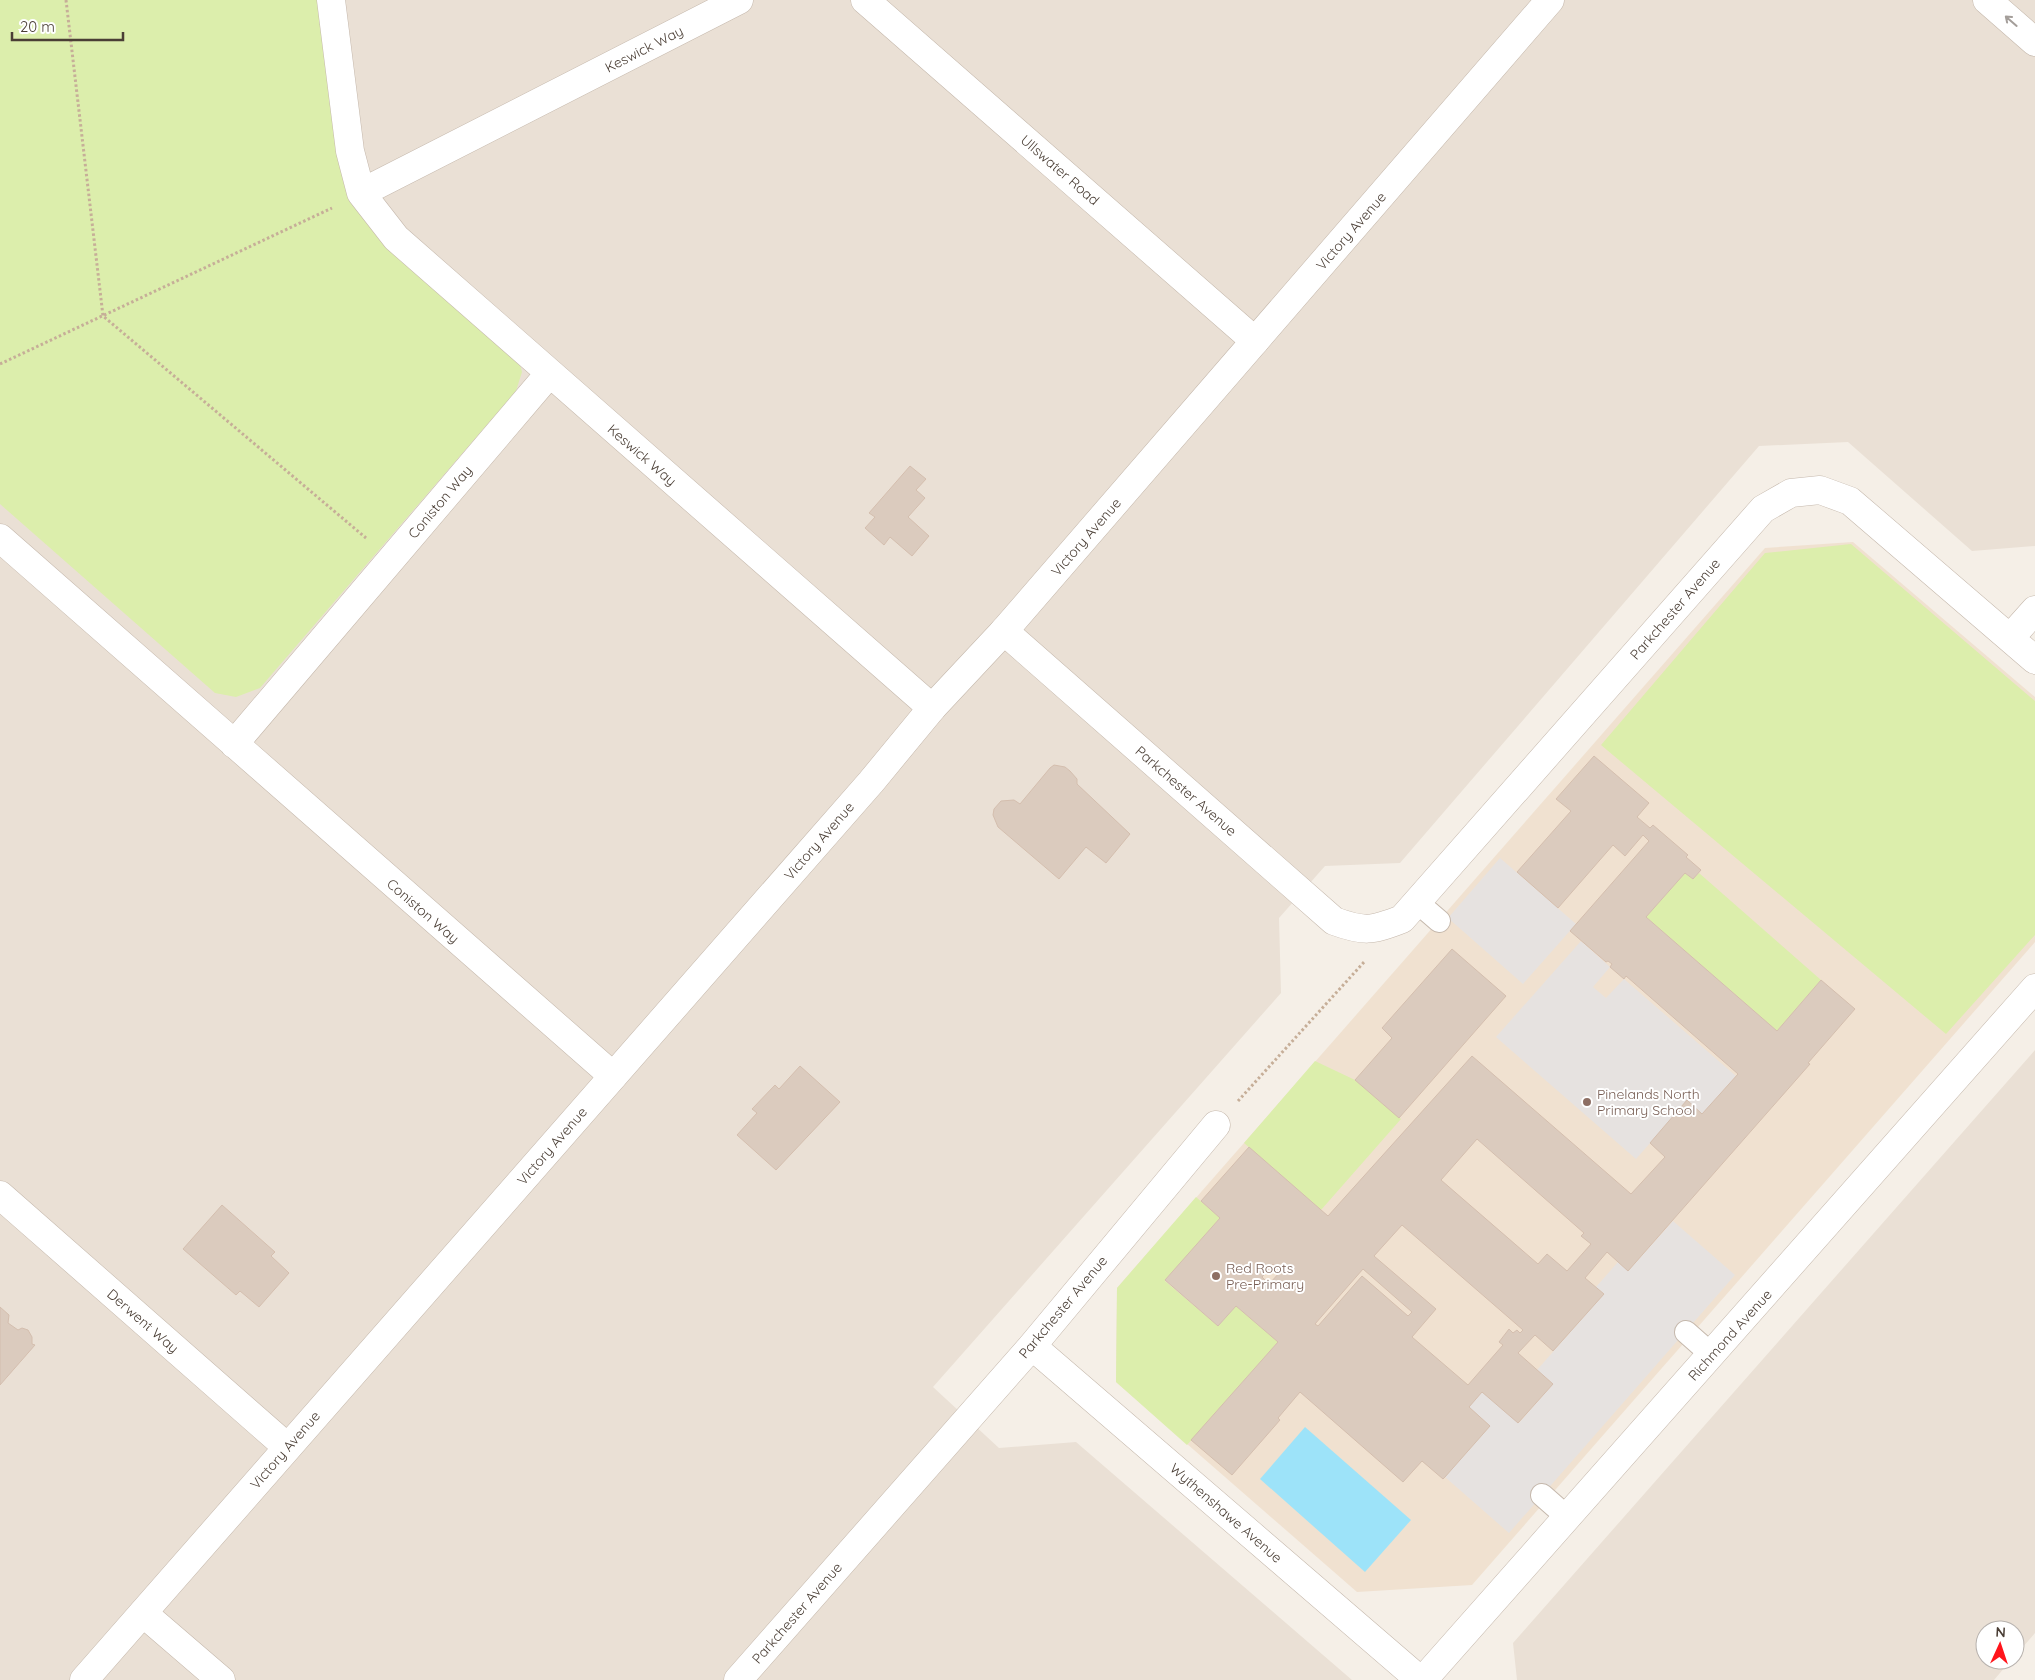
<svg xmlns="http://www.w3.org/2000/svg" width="2035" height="1680" font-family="Quicksand,sans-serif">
	<rect width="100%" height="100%" fill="#f5efe7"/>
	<path fill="#eae0d5" d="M0,0H2035V546L1972,551L1848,442L1759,446L1400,863L1325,866L1279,918L1281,993L933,1387L999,1448L1076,1442L1352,1680H0Z
		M2035,1050V1633L2015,1656V1630H1985V1660H2011L1994,1680H1517L1513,1643Z"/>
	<path fill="#f0e1d0" d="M1853,542L2035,697V942L1472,1585L1357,1592L1116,1382L1117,1288L1765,548Z"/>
	<path fill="#dceeac" d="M0,0H326L345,169L516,350L522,372L516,391L260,688L236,697L215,693L0,504Z
		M1851,544L2035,701V935L1946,1034L1601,745L1765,553Z
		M1685,873L1693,879L1699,873L1821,980L1777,1031L1646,917Z
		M1315,1061L1355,1080L1401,1119L1321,1210L1244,1143Z
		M1196,1197L1220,1218L1165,1281L1218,1326L1236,1306L1278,1342L1187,1445L1116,1382L1117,1288Z"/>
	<path fill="#e6e2e0" d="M1500,858L1576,924L1523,984L1448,918Z
		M1581,941L1610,967L1593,987L1606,998L1624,979L1736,1076L1702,1114L1687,1101L1636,1159L1496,1037Z
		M1673,1221L1735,1275L1509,1533L1445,1477L1490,1426L1469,1407L1482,1392L1519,1423L1553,1384L1537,1370L1604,1294L1596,1287L1618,1262L1628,1271Z"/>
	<path fill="#9de3f9" d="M1305,1427L1411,1520L1365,1572L1260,1479Z"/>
	<path fill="#dbcbbe" stroke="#d4beae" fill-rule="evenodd" d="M910,466L926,479L916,490L925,498L908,517L929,536L912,556L890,537L884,545L865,528L875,517L869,513Z
		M1594,756L1649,803L1637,817L1650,828L1653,825L1688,855L1686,857L1701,870L1693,879L1685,873L1646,917L1777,1031L1821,980L1855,1009L1808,1063L1810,1064L1628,1271L1607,1252L1585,1278L1604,1294L1553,1351L1535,1335L1518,1353L1553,1384L1518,1423L1482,1392L1469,1407L1490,1426L1445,1477L1443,1479L1422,1461L1403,1482L1300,1392L1278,1418L1280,1420L1232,1475L1191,1440L1278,1342L1236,1306L1218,1326L1165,1280L1220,1218L1201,1201L1249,1147L1328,1216L1472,1056L1631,1194L1665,1157L1650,1143L1687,1100L1702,1114L1738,1074L1626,976L1624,979L1610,967L1612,964L1608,961L1606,962L1570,931L1649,841L1643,835L1625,856L1613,845L1558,908L1517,872L1571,811L1556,799ZM1477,1139L1584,1233L1581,1236L1591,1244L1567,1271L1547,1254L1538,1264L1441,1180ZM1402,1225L1523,1330L1520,1333L1517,1330L1513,1333L1509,1329L1499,1342L1503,1345L1468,1385L1412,1337L1436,1309L1374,1256ZM1273,1264L1281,1271L1269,1284L1262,1277ZM1363,1269L1412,1312L1408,1316L1362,1276L1318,1326L1315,1324Z
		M1054,765L1065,767L1070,771L1077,779V784L1130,834L1106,863L1086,847L1059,879L998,827L993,815L994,809L1001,801L1014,800L1020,804L1050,768Z
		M1452,949L1506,996L1399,1118L1355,1080L1392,1038L1382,1028Z
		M800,1066L840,1102L776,1170L737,1135L757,1113L752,1109L775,1085L779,1089Z
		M222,1205L275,1252L271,1256L289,1273L259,1307L240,1291L236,1295L183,1249Z
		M0,1307L9,1315L8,1323L18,1330L22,1328L28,1330L32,1337V1344L35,1345L0,1385Z"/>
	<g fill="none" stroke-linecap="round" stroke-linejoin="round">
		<defs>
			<path id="service" d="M1417,902L1439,921
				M1686,1332L1712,1355
				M1542,1495L1567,1517"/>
			<path id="minor" d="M331,0L350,151L361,193L396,238L932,708
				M865,0L1255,341
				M361,193L739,0
				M0,538L613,1076
				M1004,631L1334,921C1364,932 1372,931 1402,919L1763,509L1791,493L1820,490L1850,501L2035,660
				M2010,638L2035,610
				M234,744L549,374
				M0,1195L287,1447
				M1032,1346L1420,1680
				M143,1613L221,1680
				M738,1680L1032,1346L1216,1125
				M1423,1680L2035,988"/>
			<path id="tertiary" d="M1987,0L2035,42
				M84,1680L871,782L932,708L1004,631L1550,0"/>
		</defs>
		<use href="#service" stroke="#c5b8ac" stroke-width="24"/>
		<use href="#minor" stroke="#c5b8ac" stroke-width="29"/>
		<use href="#tertiary" stroke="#c5b8ac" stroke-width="29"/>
		<path stroke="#c6ae98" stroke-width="3" stroke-dasharray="2.5 2.5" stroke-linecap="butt" d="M66,0L103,316L366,538
			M0,364L332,208
			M1238,1101L1365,961"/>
		<use href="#service" stroke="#fff" stroke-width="22"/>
		<use href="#minor" stroke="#fff" stroke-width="28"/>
		<use href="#tertiary" stroke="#fff" stroke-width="28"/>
	</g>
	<defs><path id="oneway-shaft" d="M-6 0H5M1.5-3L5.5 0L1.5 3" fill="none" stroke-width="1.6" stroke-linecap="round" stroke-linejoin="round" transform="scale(1.25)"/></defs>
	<use stroke="#a49e9a" href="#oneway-shaft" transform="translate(2011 21) rotate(-139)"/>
	<g fill="#8d6e63" stroke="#fff" stroke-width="2">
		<circle cx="1587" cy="1102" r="5"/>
		<circle cx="1216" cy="1276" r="5"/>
	</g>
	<g text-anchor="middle" stroke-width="4" stroke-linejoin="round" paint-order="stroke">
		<g font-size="14" fill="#4a3e35" stroke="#fff">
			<text transform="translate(644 49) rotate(-27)" y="5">Keswick Way</text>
			<text transform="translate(1060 170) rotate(41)" y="5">Ullswater Road</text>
			<text transform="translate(1351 231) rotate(-49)" y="5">Victory Avenue</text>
			<text transform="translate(642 455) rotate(41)" y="5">Keswick Way</text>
			<text transform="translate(440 502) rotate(-50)" y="5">Coniston Way</text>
			<text transform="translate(1086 537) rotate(-49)" y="5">Victory Avenue</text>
			<text transform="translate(1675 609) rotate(-49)" y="5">Parkchester Avenue</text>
			<text transform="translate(1186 791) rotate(41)" y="5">Parkchester Avenue</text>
			<text transform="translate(819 841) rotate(-49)" y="5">Victory Avenue</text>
			<text transform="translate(423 911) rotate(41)" y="5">Coniston Way</text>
			<text transform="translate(552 1146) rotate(-49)" y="5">Victory Avenue</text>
			<text transform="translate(1063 1307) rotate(-50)" y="5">Parkchester Avenue</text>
			<text transform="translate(143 1321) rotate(41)" y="5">Derwent Way</text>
			<text transform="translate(1730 1335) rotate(-48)" y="5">Richmond Avenue</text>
			<text transform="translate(285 1450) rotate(-49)" y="5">Victory Avenue</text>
			<text transform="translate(1226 1513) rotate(41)" y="5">Wythenshawe Avenue</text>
			<text transform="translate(797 1613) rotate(-49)" y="5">Parkchester Avenue</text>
		</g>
		<g font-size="14" fill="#785e54" stroke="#fff" text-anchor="start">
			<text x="1597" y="1099">Pinelands North<tspan x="1597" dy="16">Primary School</tspan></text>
			<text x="1226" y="1273">Red Roots<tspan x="1226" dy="16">Pre-Primary</tspan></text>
		</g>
	</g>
	<g transform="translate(2000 1645) rotate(3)"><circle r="24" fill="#ffffff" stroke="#b7b2ae"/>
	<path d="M0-4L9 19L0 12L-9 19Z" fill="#ff151b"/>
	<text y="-8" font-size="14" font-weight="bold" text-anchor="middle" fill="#4a3e35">N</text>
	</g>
	<path d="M12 32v8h111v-8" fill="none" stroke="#4a3e35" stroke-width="2.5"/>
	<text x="20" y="32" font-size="15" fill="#4a3e35" stroke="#ffffff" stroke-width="4" paint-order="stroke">20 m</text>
</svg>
